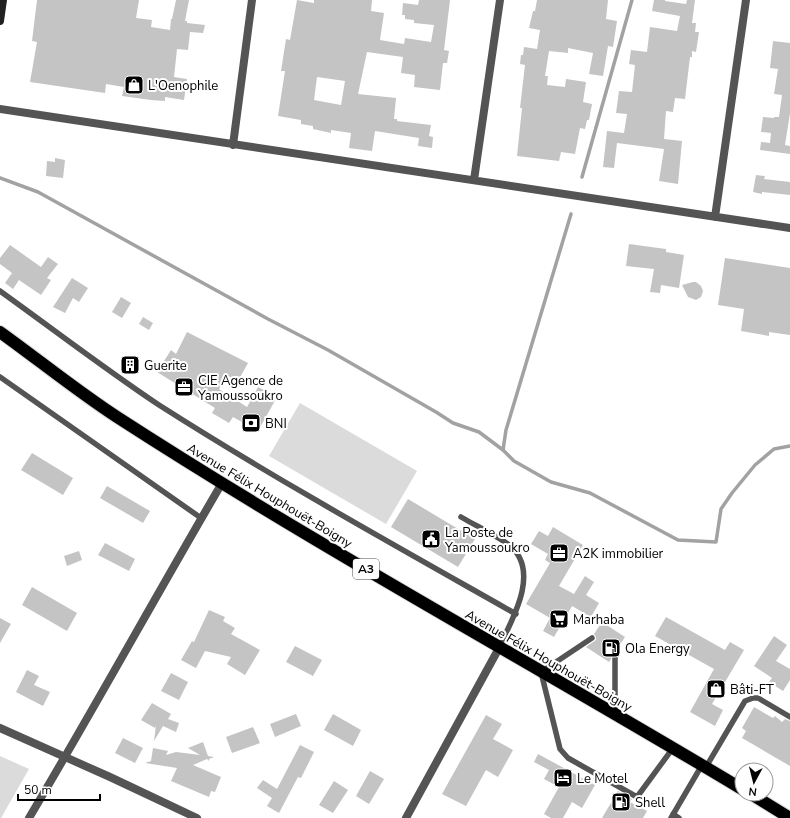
<svg xmlns="http://www.w3.org/2000/svg" width="790" height="818" font-family="'Nunito Sans',sans-serif">
	<rect width="100%" height="100%" fill="#fff"/>
	<path fill="#dbdbdb" d="M300,403L417,471L386,524L269,456Z
		M0,756L29,769L1,818H0Z"/>
	<g fill="none" stroke-linecap="round" stroke-linejoin="round">
		<path stroke="#a2a2a2" stroke-width="3.5" d="M582,177L632,0
			M0,178L38,192L268,319L328,350L436,412L453,423L479,432L503,450L514,461L551,482L590,493L678,540L716,542L721,509L732,493L755,465L774,449L790,446
			M503,450L506,430L571,214"/>
	</g>
	<path fill="#c4c4c4" fill-rule="evenodd" d="M37,0H139L136,18L152,20L151,27L170,30L171,19H172L176,0H189L185,21H187V23L205,25L203,33L190,32L188,50L177,49L174,77L187,79L184,100L165,97V101L151,100L122,96L124,87L106,84L105,93L30,82L37,42L32,41Z
		M297,0L314,3V0H372L371,11L384,13L380,40L404,44L405,38L431,42L434,25L414,23V20L405,19V15H402L403,3L418,5L419,0H450L444,50L449,51L447,63H443L440,90L414,87L415,75L401,73L403,57L367,52L358,94L396,98L394,119H397V121L431,125L429,136L433,137L432,148L418,146L419,138L375,131L372,151L349,148L351,133L331,130V133L313,129V126L301,124V120L278,116L285,71H281L286,39L290,40ZM317,77L345,81L341,105L314,100Z
		M537,0H608L606,19L617,21L613,47L608,46L603,76L589,74L593,53L568,48V53L549,51L545,76H548L547,85L565,87L566,79L586,82L583,102L592,104L589,120H587L585,129L580,128L575,154L561,152L559,161L517,156L522,108H520L525,65L520,64L521,55H523L524,47L537,49L540,30L529,28L533,11H535Z
		M654,0H665V1L686,4L687,0H695L692,23H696L695,32H699L696,52L692,51V57H690L685,99L675,98L673,112L666,111L664,139L682,141L678,184L659,181L664,149L617,143L614,168L603,167L607,131L624,133L627,114L616,113L619,91L632,92L635,65L629,64L631,50L647,52L650,27L677,31L680,16L652,11Z
		M773,41L790,43V113L785,145L790,146V154L760,150L761,142L770,143L771,133L761,132L763,117L774,118V117H779L782,95L774,94L778,69L770,68Z
		M55,158L65,160L63,178L46,176L47,161L55,162Z
		M756,175L765,176L764,179L790,182V195L762,192V194L753,192Z
		M629,244L666,249V252L684,255L679,288L661,285L660,293L650,292L654,269L626,266Z
		M10,245L41,267L48,257L58,264L47,278L51,280L41,295L19,280L13,289L5,283L12,273L0,264V258Z
		M725,258L790,268V335L769,332V336L741,331L744,309L718,305Z
		M72,278L88,288L79,302L73,298L65,313L53,307Z
		M693,282H696L701,286L703,291L701,297L696,300L688,297L682,285Z
		M121,297L131,303L122,318L112,312Z
		M143,317L153,323L149,330L139,324Z
		M187,332L248,363L238,381L228,376L219,389L247,407L258,387L277,397L258,431L233,417L229,423L212,413L215,408L157,372L171,350L176,354Z
		M32,453L73,478L63,495L21,470Z
		M107,486L150,511L143,523L100,498Z
		M408,499L475,539L458,567L391,527Z
		M553,527L583,545L559,586L574,594L585,576L594,582L586,595L599,603L591,617L572,606L554,637L543,631L550,618L526,604L550,563L545,560L548,554L531,544L539,531L548,536Z
		M105,543L135,559L129,571L98,555Z
		M79,551L82,560L67,566L64,556Z
		M32,587L77,613L67,631L22,605Z
		M209,610L225,617L223,621L235,628L231,634L260,650L245,675L227,664L231,657L205,651L196,668L181,660L192,641L194,642Z
		M666,617L725,650L730,642L744,650L712,704L723,710L715,726L690,712L714,669L655,636Z
		M0,618L11,624L0,643Z
		M602,622L625,637L617,649H615L612,651L611,659L609,662L586,647L596,640V637L594,634Z
		M774,636L787,645L776,661L790,669V680L783,691L769,682L772,678L754,666Z
		M295,646L322,660L313,676L286,662Z
		M27,670L39,676L34,685L50,692L43,706L16,692Z
		M171,673L188,682L179,700L161,691Z
		M152,703L171,714L168,719L179,723L176,732L163,726L154,741L156,725L155,728L141,720Z
		M754,707L773,718L775,716L782,722L785,719L790,721V766L742,738L746,731L742,728Z
		M296,714L301,726L275,737L270,724Z
		M333,714L361,730L353,746L324,730Z
		M486,715L502,724L493,739L513,750L498,777L486,770L466,806L442,794Z
		M253,727L260,743L232,753L226,737Z
		M123,738L143,748L135,763L115,753Z
		M203,742L208,756L214,757L209,759V761L207,759L193,765L221,777L215,792L211,791L209,797L171,781L177,768L145,763L151,761L153,748L168,751L166,755L176,752L200,755L188,748Z
		M300,745L314,752L301,778L298,777L279,813L267,806L272,798L257,788L263,780L277,789Z
		M538,754L595,785L582,808L572,802L563,818H551L544,814L559,787L544,779L549,770L534,762Z
		M370,771L384,779L369,804L356,796Z
		M334,781L348,790L333,813L319,805Z
		M618,791L632,799L630,802L647,811L643,818H602Z"/>
	<g fill="none" stroke-linecap="round" stroke-linejoin="round">
		<defs>
			<path id="highway" d="M0,332C39,360 77,391 117,417C321,549 534,664 742,789
				M751,794L790,818"/>
		</defs>
		<use href="#highway" stroke="#dbdbdb" stroke-width="14"/>
		<path stroke="#545454" stroke-width="5.5" d="M0,291C53,329 105,369 159,405C275,479 396,546 516,614
			M0,377L201,518
			M461,517C476,526 496,535 509,545C541,570 513,619 499,647
			M592,638L541,672L560,749L568,758L637,797L673,748
			M615,714V653
			M706,767L745,701L753,698H758L790,717
			M673,814L679,818
			M671,818L702,765"/>
		<path stroke="#545454" stroke-width="8" d="M0,109L790,228
			M233,145L252,0
			M474,180L500,0
			M715,217L746,0
			M0,728L110,777L197,818
			M29,818C95,707 157,594 222,483
			M406,818L499,648"/>
		<path stroke="#212121" stroke-width="8" d="M0,21L3,0"/>
		<use href="#highway" stroke="#000" stroke-width="12"/>
	</g>
	<defs>
		<symbol id="shop-square" viewBox="-11 -11 22 22"><rect x="-9" y="-9" width="18" height="18" rx="4" fill="#000" stroke="#fff"/><path d="M-5-2.5h2.3a2.7 3.5 0 0 1 5.4 0H5L5.5 6h-11ZM-1.5-2.5h3a1.5 2.3 0 0 0-3 0Z" fill="#fff"/></symbol>
		<symbol id="building-square" viewBox="-11 -11 22 22"><rect x="-9" y="-9" width="18" height="18" rx="4" fill="#000" stroke="#fff"/><path d="M-4-6H4V6H1V3H-1V6H-4ZM-2.5-4.3h1.7v1.8h-1.7ZM.8-4.3h1.7v1.8H.8ZM-2.5-1h1.7V.8h-1.7ZM.8-1h1.7V.8H.8Z" fill="#fff"/></symbol>
		<symbol id="office-square" viewBox="-11 -11 22 22"><rect x="-9" y="-9" width="18" height="18" rx="4" fill="#000" stroke="#fff"/><path d="M-6-3h4V-5.5h4V-3h4V5H-6ZM-1-4.5V-3h2v-1.5ZM-6 0V1H6V0Z" fill="#fff"/></symbol>
		<symbol id="bank-square" viewBox="-11 -11 22 22"><rect x="-9" y="-9" width="18" height="18" rx="4" fill="#000" stroke="#fff"/><path d="M-6-4H6V4H-6ZM0-2.3a2.3 2.3 0 1 0 0 4.6a2.3 2.3 0 1 0 0-4.6Z" fill="#fff"/></symbol>
		<symbol id="civic-square" viewBox="-11 -11 22 22"><rect x="-9" y="-9" width="18" height="18" rx="4" fill="#000" stroke="#fff"/><path d="M-.6-6.5H3V-4.5H.6V-3L4-1V1h2V6H-6V1h2V-1L-.6-3ZM-1.2 2.5V6h2.4V2.5Z" fill="#fff"/></symbol>
		<symbol id="supermarket-square" viewBox="-11 -11 22 22"><rect x="-9" y="-9" width="18" height="18" rx="4" fill="#000" stroke="#fff"/><path d="M-6-5.5h2.5l.6 2H6L4.5 2H-2.5L-4.4-4H-6ZM-1.5 3.2a1.3 1.3 0 1 0 .1 0ZM3 3.2a1.3 1.3 0 1 0 .1 0Z" fill="#fff"/></symbol>
		<symbol id="fuel-square" viewBox="-11 -11 22 22"><rect x="-9" y="-9" width="18" height="18" rx="4" fill="#000" stroke="#fff"/><path d="M-5.5-6h7V0h2V4h1.3V-2.5L3-4.5l.8-.8L6-3V5H2.5V1h-1V6h-7ZM-4.2-4.7v3.2H.2V-4.7Z" fill="#fff"/></symbol>
		<symbol id="hotel-square" viewBox="-11 -11 22 22"><rect x="-9" y="-9" width="18" height="18" rx="4" fill="#000" stroke="#fff"/><path d="M-6-4.5h1.5V1H6V5H4.5V3h-9V5H-6ZM-4 0a1.8 1.8 0 1 1 3.6 0ZM.5 0V-2.5h3Q6-2.5 6 0Z" fill="#fff"/></symbol>
	</defs>
	<g fill-rule="evenodd">
		<use href="#shop-square" x="123" y="74" width="22" height="22"/>
		<use href="#building-square" x="119" y="354" width="22" height="22"/>
		<use href="#office-square" x="173" y="376" width="22" height="22"/>
		<use href="#bank-square" x="240" y="412" width="22" height="22"/>
		<use href="#civic-square" x="420" y="528" width="22" height="22"/>
		<use href="#office-square" x="548" y="542" width="22" height="22"/>
		<use href="#supermarket-square" x="548" y="608" width="22" height="22"/>
		<use href="#fuel-square" x="600" y="637" width="22" height="22"/>
		<use href="#shop-square" x="705" y="678" width="22" height="22"/>
		<use href="#hotel-square" x="552" y="767" width="22" height="22"/>
		<use href="#fuel-square" x="610" y="791" width="22" height="22"/>
	</g>
	<g text-anchor="middle" stroke-width="4" stroke-linejoin="round" paint-order="stroke">
		<rect fill="#fff" stroke="#4c4c4c" stroke-width="1" x="353" y="559" width="26" height="20" rx="3"/>
		<g font-size="12" font-weight="bold" fill="#000">
			<text x="366" y="573">A3</text>
		</g>
		<g font-size="13" fill="#000" stroke="#fff" text-anchor="start">
			<text x="148" y="90">L'Oenophile</text>
			<text x="144" y="370">Guerite</text>
			<text x="198" y="385">CIE Agence de<tspan x="198" dy="15">Yamoussoukro</tspan></text>
			<text x="265" y="428">BNI</text>
			<text x="445" y="537">La Poste de<tspan x="445" dy="15">Yamoussoukro</tspan></text>
			<text x="573" y="558">A2K immobilier</text>
			<text x="573" y="624">Marhaba</text>
			<text x="625" y="653">Ola Energy</text>
			<text x="730" y="694">Bâti-FT</text>
			<text x="577" y="783">Le Motel</text>
			<text x="635" y="807">Shell</text>
		</g>
		<g font-size="13" fill="#000" stroke="#fff">
			<text transform="translate(270 495) rotate(31)" y="5">Avenue Félix Houphouët-Boigny</text>
			<text transform="translate(549 660) rotate(30)" y="5">Avenue Félix Houphouët-Boigny</text>
		</g>
	</g>
	<g transform="translate(754 782) rotate(187)"><circle r="19" fill="#ffffff" stroke="#999999"/>
	<path d="M0-3L7 15L0 10L-7 15Z" fill="#000000"/>
	<text y="-6" font-size="11" font-weight="bold" text-anchor="middle" fill="#000000">N</text>
	</g>
	<path d="M18 794v6h82v-6" fill="none" stroke="#000000" stroke-width="2"/>
	<text x="24" y="794" font-size="12" fill="#000000" stroke="#ffffff" stroke-width="3" paint-order="stroke">50 m</text>
</svg>
